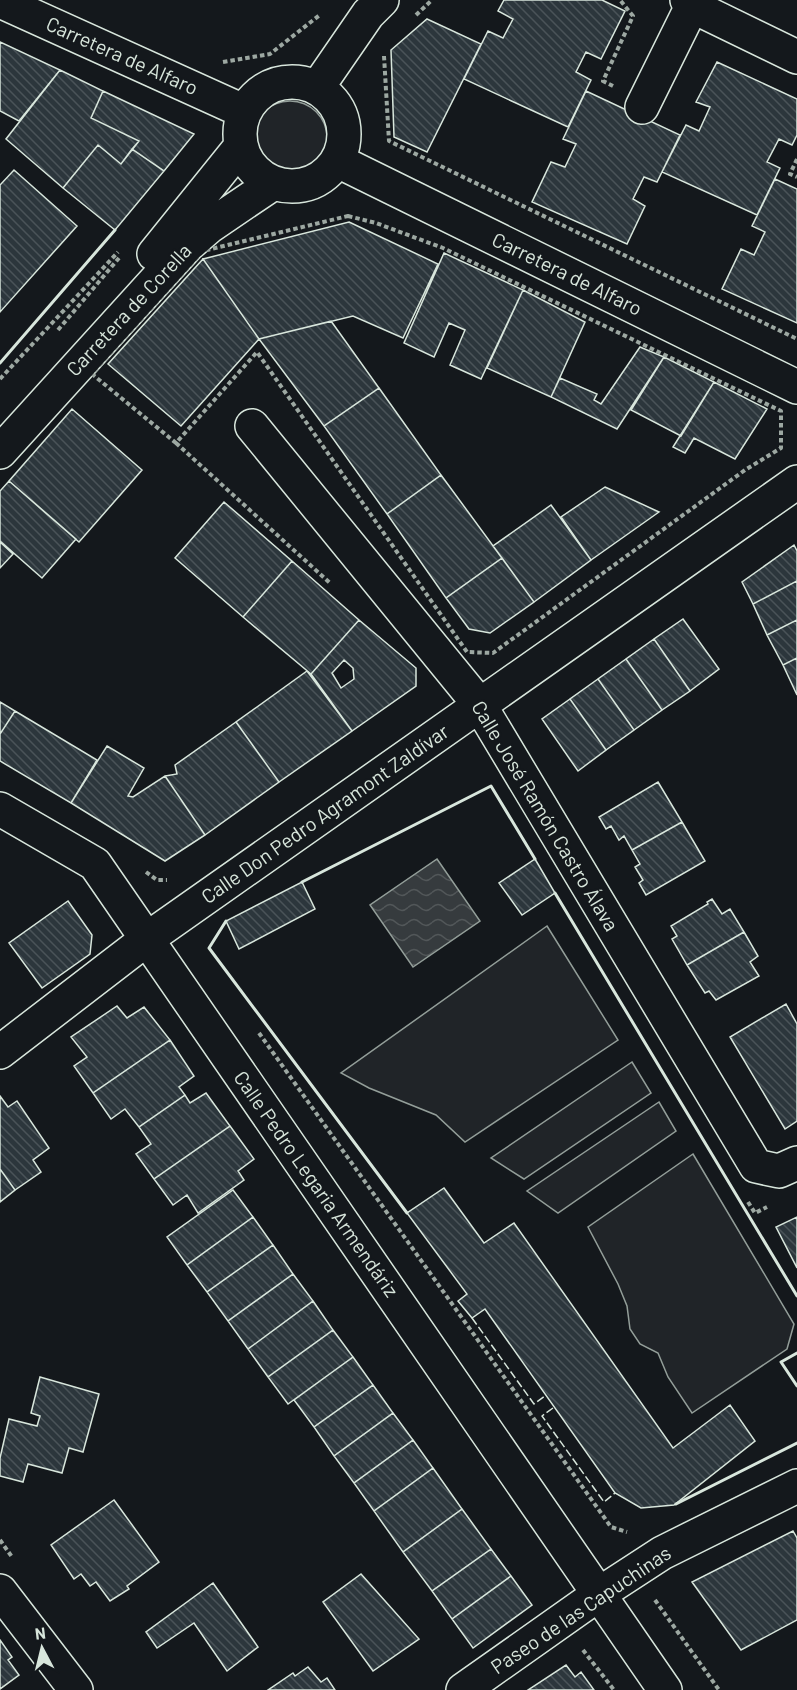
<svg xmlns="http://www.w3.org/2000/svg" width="797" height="1690" font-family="Barlow,sans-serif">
	<defs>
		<pattern id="water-waves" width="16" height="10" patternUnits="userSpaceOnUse" patternTransform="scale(1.5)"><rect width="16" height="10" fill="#363b3e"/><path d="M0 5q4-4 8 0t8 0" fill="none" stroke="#525759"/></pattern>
		<pattern id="building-back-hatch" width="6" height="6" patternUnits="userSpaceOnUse" patternTransform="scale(1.5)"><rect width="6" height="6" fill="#2c363c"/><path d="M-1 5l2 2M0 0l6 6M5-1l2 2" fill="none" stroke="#4a5358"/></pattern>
	</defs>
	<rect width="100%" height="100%" fill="#14181c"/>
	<path fill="#202428" stroke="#939e99" stroke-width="1.5" d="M253 138a37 37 0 1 1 74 0a37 37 0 1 1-74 0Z
		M547,926L618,1040L465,1142L436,1115L369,1088L341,1073Z
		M632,1062L651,1093L524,1179L491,1158Z
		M659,1102L676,1131L558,1213L527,1191Z
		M693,1154L794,1324L787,1349L692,1413L668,1377L658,1353L640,1344L630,1329L627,1306L618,1284L588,1227Z"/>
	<path fill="url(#water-waves)" stroke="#939e99" stroke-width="1.5" d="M437,859L480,921L413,967L370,905Z"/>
	<path fill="url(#building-back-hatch)" stroke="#d8e6dc" stroke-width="1.5" fill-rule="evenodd" d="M504,0H602L625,11L601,59L586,52L576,72L591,80L568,127L464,79L488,31L503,38L513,19L498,11Z
		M427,19L481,44L427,152L394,137L391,50Z
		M0,42L60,70L19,121L0,111Z
		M717,62L797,99V135L792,145L779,139L767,162L780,168L757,215L662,172L686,125L699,131L710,107L696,102Z
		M60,70L103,91L91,118L139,141L121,164L98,145L63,188L6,139Z
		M103,91L194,134L164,171L132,149L139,141L91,118Z
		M586,91L680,135L657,182L644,177L633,199L645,206L627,244L532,202L551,162L565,167L576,144L563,139Z
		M98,145L121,164L132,149L164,171L115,230L63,188Z
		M14,170L77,226L0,312V185Z
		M775,179L797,189V323L722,289L741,249L754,255L765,232L752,226Z
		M349,222L438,264L403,338L353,316L259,339L203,259Z
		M444,253L523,290L481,379L450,365L465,330L449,323L434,357L404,343Z
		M203,259L259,339L181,426L108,364Z
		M523,290L585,322L551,397L487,368Z
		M331,321L379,388L324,426L259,339Z
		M640,347L664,357L617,429L551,397L560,378L597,394L594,400L601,404Z
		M664,357L714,382L681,436L631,410Z
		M714,382L767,409L735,459L694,438L685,453L673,447Z
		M379,388L441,475L387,514L324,426Z
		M72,409L142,470L79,542L9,481Z
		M441,475L502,558L446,598L387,514Z
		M9,481L76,539L42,578L0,541V491Z
		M605,487L659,512L591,560L561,517Z
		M224,502L292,561L243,617L175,558Z
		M551,505L591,560L534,602L493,546Z
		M0,542L13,554L0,568Z
		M794,545L797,551V581L753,604L742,582Z
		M502,558L534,602L490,633L469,629L446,598Z
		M292,561L359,620L311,674L243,617Z
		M797,581V620L767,635L753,604Z
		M683,619L719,669L690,691L654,639Z
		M359,620L416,668V686L352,731L311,674ZM344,660L353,668L354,679L341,688L332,673Z
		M797,620V658L783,665L767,635Z
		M654,639L690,691L662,710L626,659Z
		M797,658V695L783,665Z
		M626,659L662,710L634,730L598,679Z
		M307,671L352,731L279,782L236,722Z
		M598,679L634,730L606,750L570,699Z
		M570,699L606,750L578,771L542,719Z
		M0,702L15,711L0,734Z
		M15,711L97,760L71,803L0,761V734Z
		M236,722L279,782L205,835L165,776L177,774L175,765Z
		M107,746L144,768L128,796L133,797L165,776L205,835L165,861L71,803Z
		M658,782L682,822L632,850L624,836L619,840L611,826L606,829L599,817Z
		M682,822L705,861L646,895L639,883L643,880L635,867L640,864L632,850Z
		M535,859L555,893L522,915L499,883Z
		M302,882L315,909L239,949L226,921Z
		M712,899L722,914L730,909L744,932L687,965L672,939L677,936L671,926L708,904L707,902Z
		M68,901L92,935L90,954L42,988L9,943Z
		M744,932L758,956L750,962L759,976L716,1000L709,991L705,993L687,965Z
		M786,1004L797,1024V1121L785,1129L730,1037Z
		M117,1006L127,1018L144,1007L170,1040L93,1093L74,1066L87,1057L71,1037Z
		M170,1040L194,1076L179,1087L185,1095L139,1127L125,1109L111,1119L93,1093Z
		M206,1093L230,1126L154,1179L136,1154L151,1144L139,1127L185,1095L190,1103Z
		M0,1096L8,1107L17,1101L49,1148L33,1160L41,1172L15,1190L0,1169Z
		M230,1126L254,1159L238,1171L244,1180L198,1213L187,1195L173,1205L154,1179Z
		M0,1169L15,1190L0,1202Z
		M444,1188L484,1243L514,1223L673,1448L730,1405L755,1441L674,1505L641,1508L615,1493L485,1309L472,1318L458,1301L467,1294L407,1213Z
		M233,1190L253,1217L187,1265L167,1237Z
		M253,1217L273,1245L207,1292L187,1265Z
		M797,1217V1268L776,1227Z
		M273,1245L293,1274L228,1321L207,1292Z
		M293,1274L313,1301L248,1349L228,1321Z
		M313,1301L333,1330L268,1377L248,1349Z
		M333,1330L353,1357L288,1404L268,1377Z
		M353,1357L373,1385L314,1427L294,1400Z
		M40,1377L99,1394L83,1452L69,1448L62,1473L28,1464L23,1482L0,1476V1458L9,1419L37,1426L40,1416L31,1413Z
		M373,1385L393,1413L334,1456L314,1427Z
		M393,1413L413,1440L354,1483L334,1456Z
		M413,1440L433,1468L374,1511L354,1483Z
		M433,1468L462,1509L403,1552L374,1511Z
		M114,1500L159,1562L127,1586L129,1589L110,1601L96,1582L90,1586L81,1574L74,1579L51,1545Z
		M462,1509L491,1549L432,1591L403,1552Z
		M793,1531L797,1538V1620L741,1650L692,1582Z
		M491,1549L511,1576L452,1619L432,1591Z
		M361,1574L419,1639L373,1671L323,1602Z
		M511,1576L532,1605L473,1648L452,1619Z
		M213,1583L258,1647L227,1671L194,1623L157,1648L146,1632Z
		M0,1640L12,1657L8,1660L19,1675L0,1689Z
		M566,1665L575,1677L581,1672L594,1690H528Z
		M308,1667L321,1682L327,1678L335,1690H268L293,1673L295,1676Z"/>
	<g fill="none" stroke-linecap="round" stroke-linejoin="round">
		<defs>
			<path id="minor" d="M695,0L692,6L797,57
				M0,1L243,111
				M240 134a52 52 0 1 1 104 0a52 52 0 1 1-104 0Z
				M317,88L368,14L382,0
				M642,107L692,6L687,0
				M338,161L797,387
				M154,254L241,146
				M252,426L479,704L756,1166L779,1171L797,1163
				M0,452L188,245L210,226L272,184
				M0,809L95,864L665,1690
				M0,1052L147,939L797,482
				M0,1591L76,1690
				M463,1690L599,1594L662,1553L797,1486"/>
		</defs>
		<use href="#minor" stroke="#d8e6dc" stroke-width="36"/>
		<path stroke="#9da8a2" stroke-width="4" stroke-dasharray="4.5 3" stroke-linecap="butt" d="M416,15L432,0
			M384,56L389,141L797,339
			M223,62L270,54L321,14
			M613,86L603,81L633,16L620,0
			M797,159L790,174L797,177
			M348,216L376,223L443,248L781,411V448L745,470L493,653L467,652L257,352L176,443L92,374L203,251Z
			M58,330L119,258
			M0,379L118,252
			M176,443L330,583
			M146,872L157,880H167
			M259,1033L611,1527L627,1532
			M748,1202L755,1213L767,1207
			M0,1540L12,1557
			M655,1600L719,1690
			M583,1650L614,1690"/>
		<use href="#minor" stroke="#14181c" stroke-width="33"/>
		<path stroke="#d8e6dc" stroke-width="1.5" stroke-dasharray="8 3" stroke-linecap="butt" d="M472,1318L534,1404L545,1396
			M553,1408L542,1416L604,1502L615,1493"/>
		<path stroke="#d8e6dc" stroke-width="3" d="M0,363L115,230
			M302,882L491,786L535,859
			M555,893L797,1296
			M226,921L209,948L407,1213
			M797,1353L781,1362L797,1386
			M676,1504L797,1443"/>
	</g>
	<g text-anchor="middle" stroke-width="4.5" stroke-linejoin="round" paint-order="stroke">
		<g font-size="20" fill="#d8e6dc" stroke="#14181c">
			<text transform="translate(122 56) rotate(24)" y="7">Carretera de Alfaro</text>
			<text transform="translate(567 274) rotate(26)" y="7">Carretera de Alfaro</text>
			<text transform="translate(129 310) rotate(-47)" y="7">Carretera de Corella</text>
			<text transform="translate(325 814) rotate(-35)" y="7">Calle Don Pedro Agramont Zaldívar</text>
			<text transform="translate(545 816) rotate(59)" y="7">Calle José Ramón Castro Álava</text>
			<text transform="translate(316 1184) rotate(55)" y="7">Calle Pedro Legaria Armendáriz</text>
			<text transform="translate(581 1610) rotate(-34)" y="7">Paseo de las Capuchinas</text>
		</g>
	</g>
	<g transform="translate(42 1648) rotate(353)" stroke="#14181c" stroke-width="4.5" paint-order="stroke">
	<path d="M0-4.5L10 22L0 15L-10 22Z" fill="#d8e6dc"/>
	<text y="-9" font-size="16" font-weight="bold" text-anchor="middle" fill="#d8e6dc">N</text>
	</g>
</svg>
